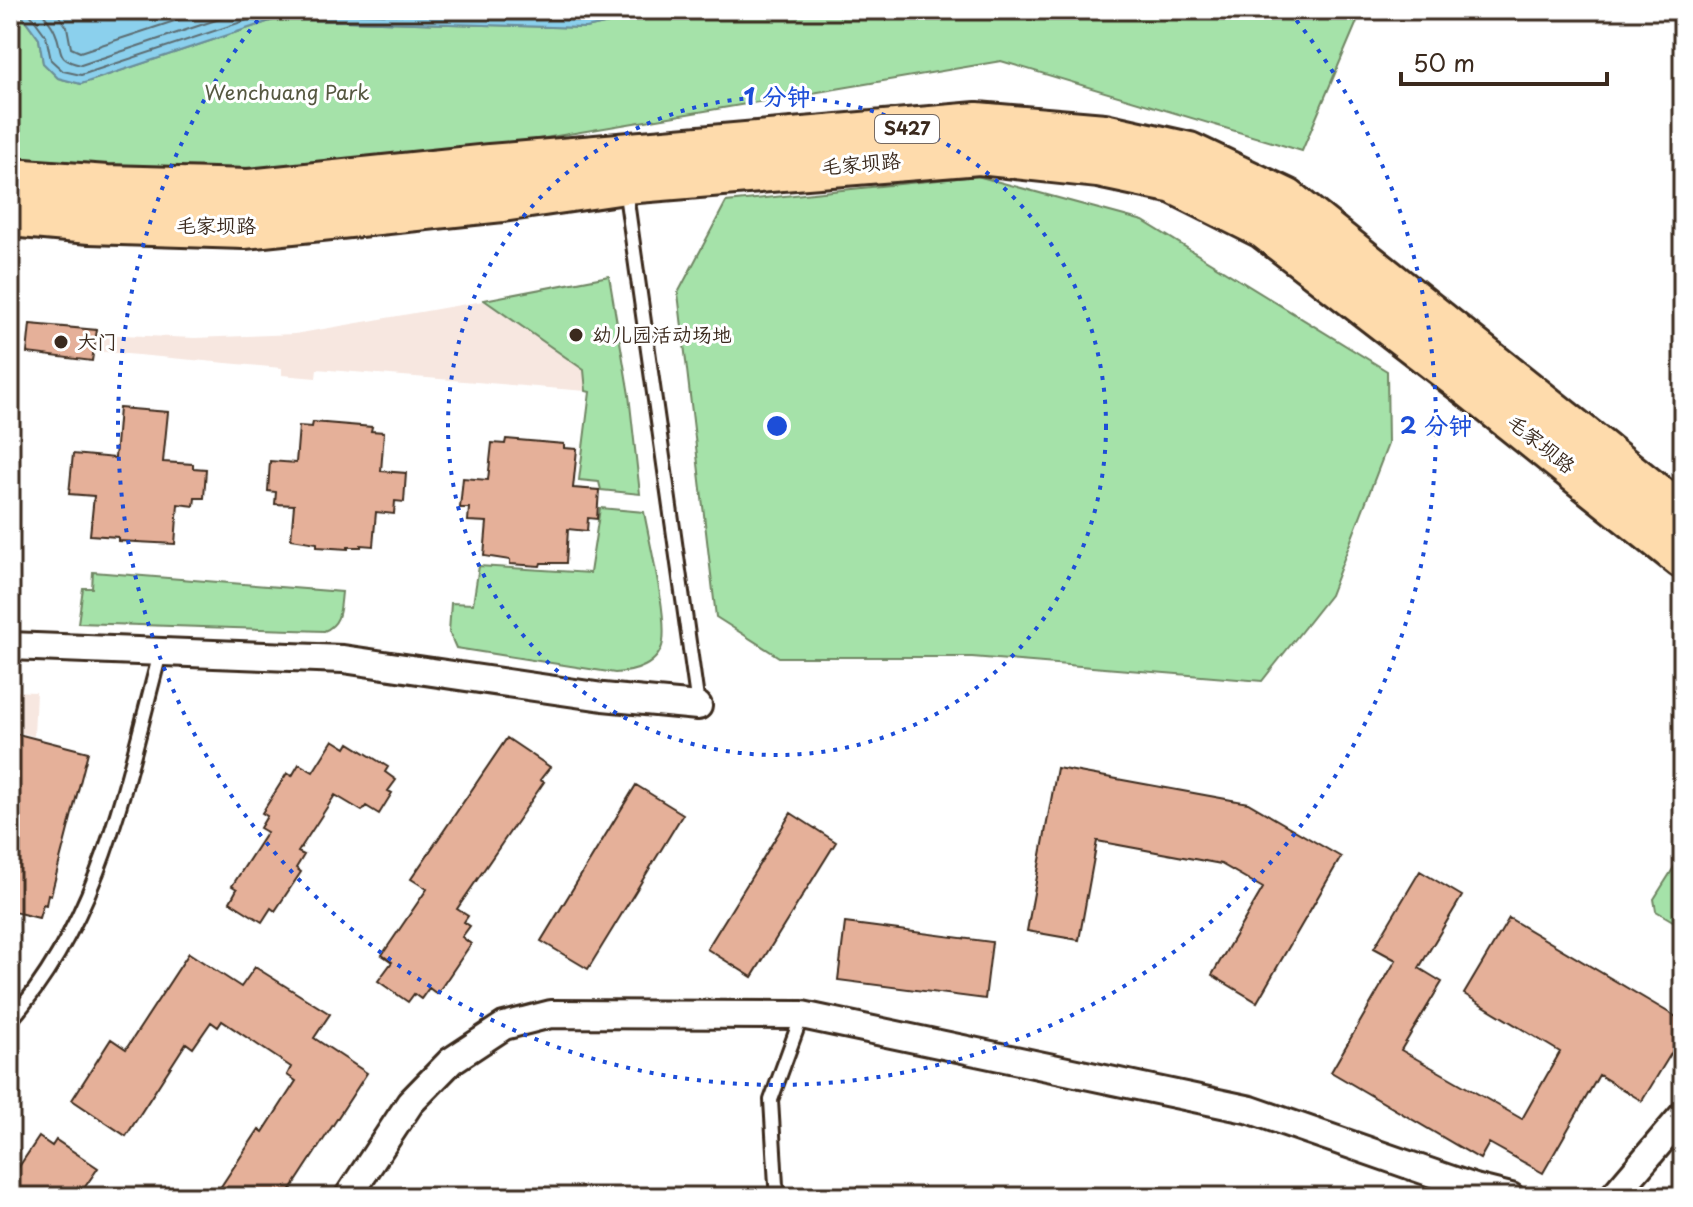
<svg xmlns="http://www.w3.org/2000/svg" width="1693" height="1207" font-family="'Playpen Sans','LXGW WenKai TC',sans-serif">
	<rect width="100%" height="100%" fill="#fff"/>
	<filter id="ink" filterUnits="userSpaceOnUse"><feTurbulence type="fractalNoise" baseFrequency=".0125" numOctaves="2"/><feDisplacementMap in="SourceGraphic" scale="16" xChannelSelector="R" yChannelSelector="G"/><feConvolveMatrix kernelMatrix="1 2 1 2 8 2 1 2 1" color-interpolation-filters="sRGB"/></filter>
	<g filter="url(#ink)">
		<path fill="#f7e7e0" d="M483,301L584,370L586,391L317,369L316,378L282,375V368L94,351L97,334L195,338L295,334Z
			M10,691L36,692L34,736L10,730Z"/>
		<path fill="#a5e2a9" stroke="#708664" stroke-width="2" d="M668,10H1362L1302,151L1001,61L492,147L244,170L104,169L10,156V12L20,13L39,39L43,63L58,78L81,84L276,19L586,28Z
			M977,176L1143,221L1387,371L1388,444L1330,595L1262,681L972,657H779L716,617L678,293L726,202Z
			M609,276L629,395L640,494L601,490L599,482L579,480L590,392L586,391L584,370L484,300Z
			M600,508L644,512C650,545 667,612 663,642C659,665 635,672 615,673L456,648L449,632L451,603L473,604L479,566L590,573Z
			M93,572L342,592C340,610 341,624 324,631L78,623L83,588H92Z
			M1683,853V927L1656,911L1654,899Z"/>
		<path fill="#8bd0ed" stroke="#6b8e9a" stroke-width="2" d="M10,10H668L586,28L276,19L81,84L58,78L43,63L39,39L20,13L10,12Z"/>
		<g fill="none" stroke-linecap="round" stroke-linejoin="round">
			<path stroke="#5b6c71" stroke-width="2" d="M27,10L46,36L51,60L63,71L81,75L275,11L585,20L631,10
				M40,10C45,17 52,24 55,32C64,51 54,59 81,65L246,10
				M55,10L67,27L71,48L80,52L208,10"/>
		</g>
		<path fill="#e5b099" stroke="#3b2a1e" stroke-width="2" d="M30,324L97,330L92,361L27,353Z
			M119,408L168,412L163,462L193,464V468L206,469L204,498H195L194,506L178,504L175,544L118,541V537L90,535L94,496L69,494L73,454L115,458Z
			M313,422L372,427L371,431L384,432L381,471L406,473L404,502L395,501L394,514L376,512L373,546L361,545V547H348V549L317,547V543L291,539L294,505L275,504L276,492L268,491L270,461L296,463L299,426L312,427Z
			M506,439L564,444V448L577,449L573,488L599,490L597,519L588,518L587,531L568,529L566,563H541L540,566L510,564V560L484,556L487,522L468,521L469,508H460L463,478L488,480L492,443L505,444Z
			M10,732L88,752L51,895L48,894L46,905L43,904L39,918L10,911V870L16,848L10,846Z
			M507,738L550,767L540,780L544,782L457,909L468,916L464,922L470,926L462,937L471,944L437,994L429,988L421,999L414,994L408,1002L378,981L392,962L382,955L427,889L411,879Z
			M333,740L346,748L349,743L388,767L385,772L396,780L388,791L392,793L379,814L366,806L362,811L335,795L298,852L304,855L296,868L301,872L275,911L271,908L262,922L230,902L237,889L232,886L267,832L260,828L267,816L262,813L287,773L292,776L299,764L313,772Z
			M1057,768L1248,803L1341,857L1257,1002L1212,975L1263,888L1221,864L1097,841L1079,940L1027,931Z
			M636,785L683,814L588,969L541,941Z
			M791,813L836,842L752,977L707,949Z
			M1420,871L1462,896L1419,968L1442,982L1401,1050L1522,1119L1560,1052L1464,994L1509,918L1683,1021V1034L1642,1101L1599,1075L1543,1173L1489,1143L1480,1159L1331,1072L1396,960L1374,948Z
			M845,923L992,942L985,999L838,980Z
			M189,953L241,987L255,967L330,1014L314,1038L367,1073L286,1197H214L259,1129L263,1132L296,1081L287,1075L291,1067L222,1021L218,1027L211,1022L193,1048L186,1043L126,1136L72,1100L111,1039L126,1049Z
			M39,1137L52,1146L56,1140L98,1168L78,1197H10V1180Z"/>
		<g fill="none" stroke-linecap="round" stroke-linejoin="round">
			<defs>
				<path id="lane" d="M625,187L698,706
					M10,1021C102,917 126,780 161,650
					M780,1197L776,1185L771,1100L802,1015"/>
				<path id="street" d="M10,646L343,659L603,697L698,706
					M348,1197L410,1103L451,1061L504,1026L551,1014L802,1015L1251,1110L1475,1188L1511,1197
					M1613,1197L1683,1115"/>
				<path id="primary" d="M10,179L107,186L249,190L490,165L977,123L1104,134L1189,153L1286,199L1683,516
					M10,216L90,223L244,228L502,201L625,183L979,154L1098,167L1174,183L1264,228L1471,388L1683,558"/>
			</defs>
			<use href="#lane" stroke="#3b2a1e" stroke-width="18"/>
			<use href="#street" stroke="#3b2a1e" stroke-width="32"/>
			<use href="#primary" stroke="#3b2a1e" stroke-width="46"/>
			<use href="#lane" stroke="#fff" stroke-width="12"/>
			<use href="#street" stroke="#fff" stroke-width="26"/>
			<use href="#primary" stroke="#fedbac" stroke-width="40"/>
		</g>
	</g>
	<g fill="none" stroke="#1d4ed8" stroke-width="4" stroke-dasharray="4 8">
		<circle cx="777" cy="426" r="329"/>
		<path d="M1289 11A659 659 0 1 1 265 11"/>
	</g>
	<g fill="#3b2a1e" stroke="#fff" stroke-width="3">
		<circle cx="576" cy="335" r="8"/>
		<circle cx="61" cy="342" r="8"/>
	</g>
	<g text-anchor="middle" stroke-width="6" stroke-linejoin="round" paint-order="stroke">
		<rect fill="#fff" stroke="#766a62" stroke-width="2" x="875" y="115" width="64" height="28" rx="6"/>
		<g font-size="18" font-weight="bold" fill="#3b2a1e">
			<text x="907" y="135">S427</text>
		</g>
		<g font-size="20" fill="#565841" stroke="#fff">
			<text x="287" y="100">Wenchuang Park</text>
		</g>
		<g font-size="20" fill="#3b2a1e" stroke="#fff">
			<text transform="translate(861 164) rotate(-5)" y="7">毛家坝路</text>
			<text x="216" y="233">毛家坝路</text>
			<text transform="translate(1541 444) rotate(39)" y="7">毛家坝路</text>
		</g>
		<g font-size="20" fill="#3b2a1e" stroke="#fff" text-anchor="start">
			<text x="592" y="342">幼儿园活动场地</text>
			<text x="77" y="349">大门</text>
		</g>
	</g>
	<circle cx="777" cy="426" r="12" fill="#1d4ed8" stroke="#fff" stroke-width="4"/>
	<g font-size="24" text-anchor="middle" font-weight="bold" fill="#1d4ed8" stroke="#fff" stroke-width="6" stroke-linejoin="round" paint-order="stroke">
		<text x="777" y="105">1 分钟</text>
		<text x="1436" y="434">2 分钟</text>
	</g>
	<rect width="1693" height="1207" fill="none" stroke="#fff" stroke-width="40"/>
	<rect x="20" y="20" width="1653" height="1167" fill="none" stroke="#3b2a1e" stroke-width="3" filter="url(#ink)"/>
	<path d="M1401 72v12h206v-12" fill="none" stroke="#3b2a1e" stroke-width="4"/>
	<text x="1413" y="72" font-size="24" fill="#3b2a1e" stroke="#ffffff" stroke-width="6" paint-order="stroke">50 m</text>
</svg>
